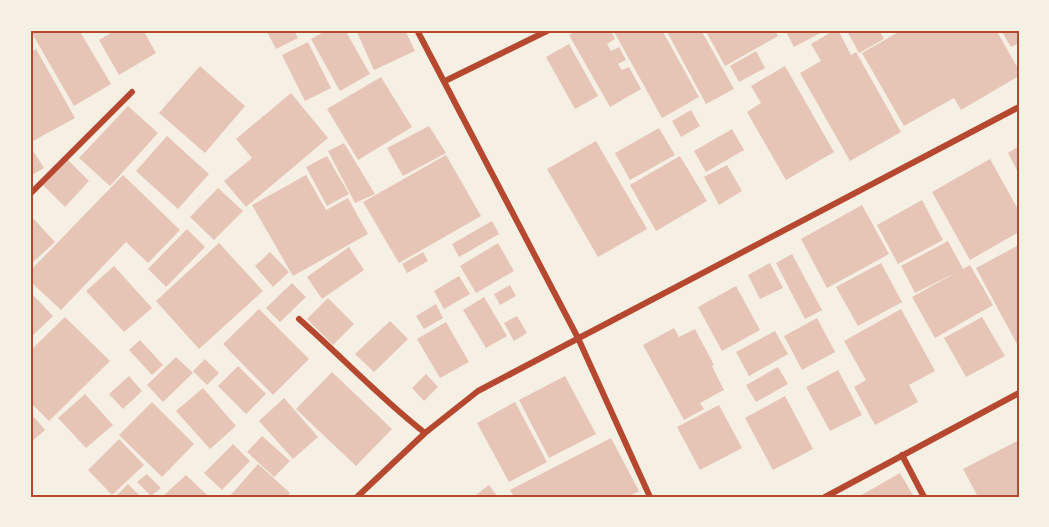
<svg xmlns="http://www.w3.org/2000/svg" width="1049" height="527" font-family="Helvetica,sans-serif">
	<rect width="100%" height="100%" fill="#f6efe4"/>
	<path fill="#e6c5b7" d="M30,30H79L111,84L74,106Z
		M116,30H143L156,53L119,75L99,40Z
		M266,30H294L298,38L276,49Z
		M327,30H345L370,74L340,91L311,39Z
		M356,30H405L415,51L374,70Z
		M577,30H610L615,39L607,44L611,51L619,47L626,60L618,64L622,70L629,67L641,89L610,107L569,35Z
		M613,30H662L699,97L662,118Z
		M666,30H701L734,89L706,104Z
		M705,30H775L778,36L725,66Z
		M785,30H826L794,47Z
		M835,30H838L851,55L856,52L901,132L850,161L800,73L821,61L811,44Z
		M850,30H879L884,39L859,53L847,31Z
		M902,30H996L1019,70V76L961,110L954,98L904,126L862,53Z
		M1001,30H1019V43L1011,47Z
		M308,42L331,88L305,101L282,55Z
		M569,44L598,96L575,109L546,57Z
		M36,49L75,118L33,141L30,137V53Z
		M756,51L765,68L739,82L730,66Z
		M200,66L245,106L205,153L159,113Z
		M785,66L834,152L786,180L747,112L761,103L751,86Z
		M381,77L412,127L358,160L327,109Z
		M291,93L328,138L246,207L224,181L252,158L236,139Z
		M128,106L158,133L110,186L79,158Z
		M691,110L700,126L681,137L672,121Z
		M429,126L446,153L403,176L387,148Z
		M659,128L675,155L630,180L615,153Z
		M732,129L744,150L706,172L694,151Z
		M167,136L209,174L178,209L136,171Z
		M596,141L647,229L598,257L547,169Z
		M344,143L375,194L355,203L328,151Z
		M30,146L44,168L30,176Z
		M1019,146V174L1008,153Z
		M446,155L481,216L399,263L363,202Z
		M327,156L349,194L327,206L306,167Z
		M680,156L707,201L656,231L630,185Z
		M67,159L89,181L65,207L43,185Z
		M990,159L1019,211V232L970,260L932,192Z
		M727,165L742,191L719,205L704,177Z
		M123,175L180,230L148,263L126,242L61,310L30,281V271Z
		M306,175L326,210L348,198L368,234L293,276L252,205Z
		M218,188L243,211L214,240L190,217Z
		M922,200L943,240L898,264L877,225Z
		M862,205L889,254L827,288L801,239Z
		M30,215L55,242L30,265Z
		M492,221L499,234L459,257L452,244Z
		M187,229L205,247L166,287L148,269Z
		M948,241L963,269L970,265L993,305L935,338L912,297L957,272L915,293L901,266Z
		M219,243L263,291L199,349L156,301Z
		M498,243L514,271L476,293L460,266Z
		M1019,245V343L1017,344L976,268Z
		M349,247L364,270L322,299L307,277Z
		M270,252L289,272L273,287L255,266Z
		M423,252L428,261L407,273L402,264Z
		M792,254L822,310L805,319L776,263Z
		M770,263L783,288L760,299L748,275Z
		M881,263L902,302L858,326L836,287Z
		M114,266L152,308L124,332L86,291Z
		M459,276L470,294L444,309L434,291Z
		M292,283L306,297L280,322L266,308Z
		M510,285L516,296L500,305L494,294Z
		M736,286L760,330L722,351L698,307Z
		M30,292L53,316L30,338Z
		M484,297L507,336L486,348L463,310Z
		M328,298L354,324L333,345L307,319Z
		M436,304L443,318L424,329L416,316Z
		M259,309L309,359L273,395L223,344Z
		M901,309L935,371L909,385L918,402L875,425L854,387L866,380L844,341Z
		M517,316L527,333L514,341L504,323Z
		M65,317L110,361L49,421L30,402V351Z
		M982,317L1005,356L966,377L944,338Z
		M817,318L835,352L802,370L784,336Z
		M390,321L408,339L374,372L355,354Z
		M446,322L469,362L440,378L417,339Z
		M674,328L679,337L695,329L714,365L712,366L724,390L700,403L704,409L684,420L643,345Z
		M775,331L788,354L749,376L736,352Z
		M140,340L163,365L152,375L129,350Z
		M176,357L193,373L163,402L147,385Z
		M205,359L219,373L207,385L193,371Z
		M238,366L266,394L246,414L218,386Z
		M778,367L788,384L756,402L746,385Z
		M838,370L862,415L830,431L806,387Z
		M332,372L392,429L356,466L296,409Z
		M426,374L438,387L424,401L412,388Z
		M129,376L142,391L123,409L109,394Z
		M565,376L596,434L549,458L519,400Z
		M203,388L236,426L210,449L176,411Z
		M85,394L113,425L86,448L58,418Z
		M785,396L813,449L773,470L745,418Z
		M284,398L318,437L293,459L259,421Z
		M152,402L194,444L162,477L119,435Z
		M515,402L547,462L509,482L477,423Z
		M719,405L742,448L700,470L677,427Z
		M34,417L45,430L30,443V421Z
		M262,436L290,461L274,477L247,452Z
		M611,438L639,491L628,497H514L510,490Z
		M119,439L144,465L112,495L88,470Z
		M1019,440V497H978L963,469Z
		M233,444L250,461L222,490L204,473Z
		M258,464L290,493L287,497H229Z
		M900,473L914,497H858Z
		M147,474L161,488L151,496L137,482Z
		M186,475L209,497H162Z
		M128,484L141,497H115Z
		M489,485L498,497H473Z"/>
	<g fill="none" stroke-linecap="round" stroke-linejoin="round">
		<path stroke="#b5482f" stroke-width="6" d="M417,30L578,338L650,497
			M445,81L549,30
			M30,194L132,92
			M299,319C341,356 380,398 425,433
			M902,455L924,497
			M357,497L425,433L478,391L1019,107
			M825,497L1019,393"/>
	</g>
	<rect width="1049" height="527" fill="none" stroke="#f6efe4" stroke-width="63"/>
	<rect x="32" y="32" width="986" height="464" fill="none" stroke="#b5482f" stroke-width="2"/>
</svg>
